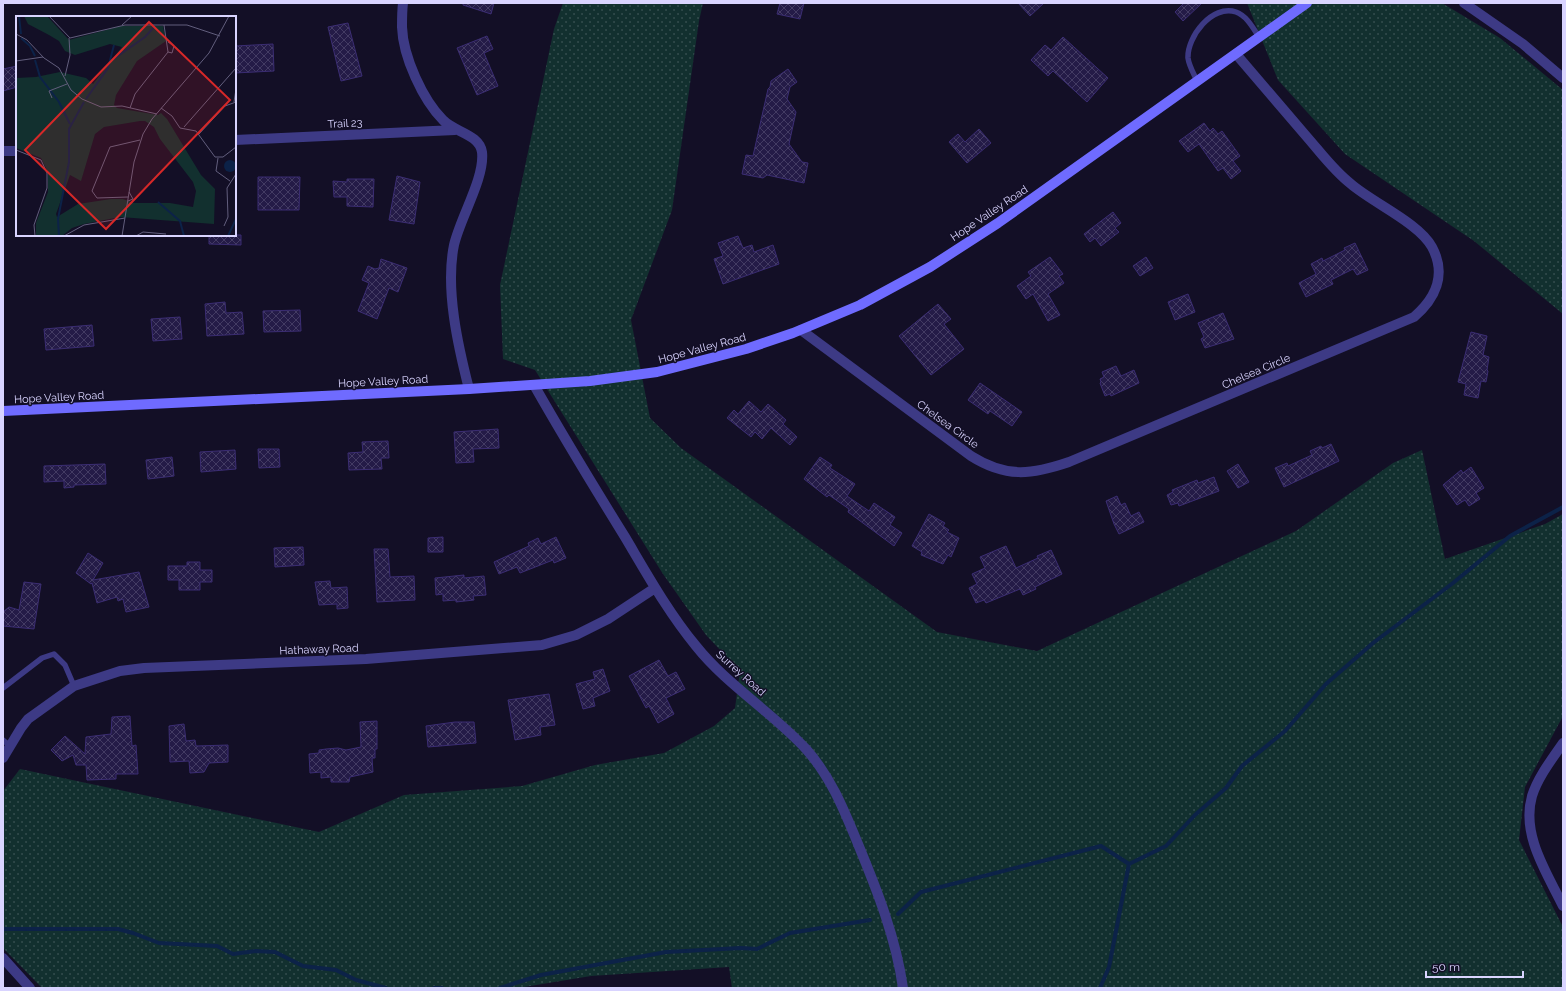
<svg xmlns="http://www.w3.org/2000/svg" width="1566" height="991" font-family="Raleway,sans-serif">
	<defs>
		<pattern id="grass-dots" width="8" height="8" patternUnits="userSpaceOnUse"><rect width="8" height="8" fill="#12302f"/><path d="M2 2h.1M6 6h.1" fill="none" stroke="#344d4e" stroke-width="1.8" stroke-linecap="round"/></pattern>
		<pattern id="building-cross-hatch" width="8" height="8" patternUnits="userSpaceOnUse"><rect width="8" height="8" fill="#241b47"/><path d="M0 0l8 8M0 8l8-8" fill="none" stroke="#433b63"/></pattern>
	</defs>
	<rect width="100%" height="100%" fill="#130f26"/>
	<path fill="url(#grass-dots)" d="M563,3H703L699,21L672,210L631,320L650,418L681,448L937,632L1037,651L1296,531L1393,463L1422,450L1445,559L1545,524L1563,514V716L1525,787L1519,840L1563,927V988H732L729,967L591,976L518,988H42L3,948V791L20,769L319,832L404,795L522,786L595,765L664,753L714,726L735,708L740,671L706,635L663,574L535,370L503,359L500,285L554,29Z
		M1247,3H1442L1500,38L1563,90V314L1474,241L1345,154L1278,80Z"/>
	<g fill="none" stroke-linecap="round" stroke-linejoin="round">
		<path stroke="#0c2248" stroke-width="4" d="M1129,864L1166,846L1195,815L1226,788L1242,766L1285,731L1326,684L1373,643L1453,583L1510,536L1563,507
			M898,914L921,892L1101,846L1129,864
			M3,929H118L133,933L159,943L217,946L233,954L256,951L275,952L303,966L336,970L356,980L386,988
			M434,988H442
			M500,988L541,975L666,952L741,948L757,949L790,933L870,920
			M1100,988L1109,967L1129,864"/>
	</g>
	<path fill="url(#building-cross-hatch)" stroke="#3b2d73" d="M463,3H494L491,14L463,5Z
		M780,3H804L800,19L777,14Z
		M1018,3H1044L1030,16Z
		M1184,3H1202L1183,21L1175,12Z
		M348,23L362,76L341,81L328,27Z
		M487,36L493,49L484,53L498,86L477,95L457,48Z
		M1063,37L1108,78L1087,102L1053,71L1048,76L1031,60L1045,45L1051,50Z
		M273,44L274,71L235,73V46Z
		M17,66V87L3,91V69Z
		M788,69L797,82L790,87L787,99L796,112L789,144L802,162L808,163L804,183L767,175L763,178L742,174L746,155L753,156L768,89L770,87L771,81Z
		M1204,123L1210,131L1213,128L1218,134L1222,131L1240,156L1233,161L1241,171L1231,179L1223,168L1218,171L1199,144L1188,152L1179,141Z
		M979,129L991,143L967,163L949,142L958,134L965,142Z
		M397,176L420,182L414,224L389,220Z
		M258,177H300L299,210H258Z
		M347,179H374L373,207L347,206V197H334L333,181L347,182Z
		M1113,212L1121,223L1115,228L1119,232L1101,246L1095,238L1090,242L1084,234Z
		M209,235H241V245L209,244Z
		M738,236L743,248L752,245L754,252L773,245L779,264L723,284L714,259L723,256L718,243Z
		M1355,243L1368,270L1357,275L1353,269L1331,280L1333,284L1306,297L1299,283L1316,274L1311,264L1322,258L1323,261L1345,250L1344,248Z
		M1050,257L1063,274L1059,276L1064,283L1048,294L1060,315L1048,321L1033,294L1026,299L1017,286L1031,276L1028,272Z
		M1146,257L1153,268L1140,276L1133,266Z
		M381,259L407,268L398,292L389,288L377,319L358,311L369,283L362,280L368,266L375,269L379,268Z
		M1188,294L1195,312L1175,320L1168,302Z
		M225,302L226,313L242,312L244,334L207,336L205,304Z
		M938,304L951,319L944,324L964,349L931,375L899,336Z
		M300,310L301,331L264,332L263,311Z
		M1223,313L1234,339L1205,348L1201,339L1204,337L1198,323Z
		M180,317L182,339L153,341L151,319Z
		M92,325L94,346L46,350L44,329Z
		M1471,332L1487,336L1483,355L1489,357L1487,370L1488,371L1486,382L1481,381L1478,398L1464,395L1466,384L1458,382Z
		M1116,366L1121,376L1134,370L1139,383L1111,396L1110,394L1105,396L1100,383L1101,382L1100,379L1104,377L1102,372Z
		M980,383L1022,412L1012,426L990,411L988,414L968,400Z
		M749,401L761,412L768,404L786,420L783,424L797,437L790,445L771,428L762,439L755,432L751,437L727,418L734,410L738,414Z
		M498,429L499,448L473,449L474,462L456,463L454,432Z
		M388,441L389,458H381L382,469L349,470L348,453L363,452L362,442Z
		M1331,444L1339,461L1284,487L1275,468L1287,463L1288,466L1312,455L1310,451L1321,446L1322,448Z
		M258,449H279L280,467L259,468Z
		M235,450L236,469L201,472L200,452Z
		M172,457L174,476L148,479L146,460Z
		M820,457L832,465L830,468L855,484L847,496L869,511L874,503L895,517L890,525L902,533L894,546L848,512L849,509L829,495L827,497L804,479Z
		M105,464L106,484L74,485V487L64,488V481L44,482V466Z
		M1238,464L1249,482L1238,488L1227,471Z
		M1471,467L1484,488L1476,493L1480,499L1469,506L1465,500L1457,505L1443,485L1461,470L1463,473Z
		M1214,477L1219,491L1179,506L1178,503L1171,505L1167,495L1173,492L1172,490L1197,480L1198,483Z
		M1117,496L1121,505L1125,503L1131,516L1139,512L1144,522L1119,534L1114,524L1106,501Z
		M929,514L945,523L943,526L949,530L947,532L959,538L951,557L948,555L943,564L921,555L922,552L912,546Z
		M443,537V552H428V538Z
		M556,537L566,558L554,563L553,560L520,573L517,567L499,574L494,562L529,546L528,543L538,538L541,544Z
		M1006,546L1016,568L1038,558L1037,556L1051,550L1062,574L1035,587L1036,589L1023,595L1020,589L986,603L984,600L976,603L969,588L977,584L972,574L985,568L980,557Z
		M303,547L304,565L275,567L274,548Z
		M374,549H388L390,577L414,576L415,600L377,602Z
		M88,553L103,563L93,580L139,572L149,607L126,612L123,599L118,601L117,597L97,603L92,583L91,584L76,573Z
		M187,562H200V570H212V582H200V590H179V580H168V566H187Z
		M464,575V578L484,576L486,595L473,596L474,600L456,602V600L443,601V594L436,595L435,578Z
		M330,581L331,588L347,587L348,608L337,609V604L319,605L315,582Z
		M24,582L41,584L34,629L3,626V612L9,607L19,610Z
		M659,660L668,676L676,672L685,689L666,698L674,714L658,723L649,706L646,708L629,676Z
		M603,669L610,691L593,698L595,706L583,709L576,684L595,679L593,672Z
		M549,694L555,725L540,727L541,735L515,740L508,700Z
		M130,716L132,746L136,745L138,774H116V779L87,780L86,765H76L73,755L62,761L51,750L65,736L85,754L86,737L111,734L112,717Z
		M377,721V749H375V758H372L373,772L350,777L349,782H331V777L321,778V772L310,773L309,754L319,753V750L326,749L338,748L346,750L361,747L360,722Z
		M455,722H474L476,743L428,747L426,726Z
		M184,724L186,741L195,740L196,746L228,745V762L209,763L204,772L190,773L189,761L170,762L169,726Z"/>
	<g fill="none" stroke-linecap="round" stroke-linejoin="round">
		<path stroke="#3d3a85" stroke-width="5.5" d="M1197,81C1194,74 1189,66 1188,58C1187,37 1212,4 1236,12C1247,16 1253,28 1259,37
			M3,688L42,658L54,654L65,665L74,686
			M3,740L11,747"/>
		<path stroke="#3d3a85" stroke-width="10" d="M403,3C402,11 402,19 402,27C403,57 423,100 443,120C454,132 479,134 482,152C485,178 460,218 454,245C445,289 458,346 469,389
			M1464,3L1523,44L1563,78
			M235,140L455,130
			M3,151H17
			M801,330L971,456C1006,478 1031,475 1069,462L1414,317C1435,299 1447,275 1432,247C1419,223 1373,203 1351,184C1334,171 1321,153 1307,137C1283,109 1260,82 1236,54
			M534,385C563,436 594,487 625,537C647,574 668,612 696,646C727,685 772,712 806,749C831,777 844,810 858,844C877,890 896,938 903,988
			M1563,743C1552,759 1538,777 1532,796C1521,835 1547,873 1563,906
			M3,758L21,728L28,719L74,686L120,671L144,668L366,659L542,645L576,635L608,619L655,588
			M3,958L30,988"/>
		<path stroke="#6f6bff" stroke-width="10" d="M3,411L469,389L590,381L657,372L746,349L793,333L860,305L930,267L998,223L1307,3"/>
	</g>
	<g text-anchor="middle" stroke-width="3" stroke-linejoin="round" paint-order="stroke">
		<g font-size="11" fill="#d9d4ff" stroke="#130f26">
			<text transform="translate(345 123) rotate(-3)" y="4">Trail 23</text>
			<text transform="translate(989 213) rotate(-34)" y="4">Hope Valley Road</text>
			<text transform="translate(702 348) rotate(-15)" y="4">Hope Valley Road</text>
			<text transform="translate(1256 371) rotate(-23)" y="4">Chelsea Circle</text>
			<text transform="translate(383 381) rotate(-3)" y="4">Hope Valley Road</text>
			<text transform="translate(59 397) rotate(-3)" y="4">Hope Valley Road</text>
			<text transform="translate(948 424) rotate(36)" y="4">Chelsea Circle</text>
			<text transform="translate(319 649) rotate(-2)" y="4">Hathaway Road</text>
			<text transform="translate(741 673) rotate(42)" y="4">Surrey Road</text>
		</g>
	</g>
	<g transform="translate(16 16)">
		<rect width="220" height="220" fill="#130f26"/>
		<path d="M8,0H31L53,24L105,10H147L150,25L121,45L100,79L98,89L101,92L142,99L145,97L151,103L185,159L199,173L198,208L104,201L68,208L56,212L46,220H20V207L32,176V156L25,142L0,132V62L20,61L44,56L70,62L77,68L106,31L94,28L59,39L49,35L43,25L33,19L12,8ZM124,105H129L138,111L144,123L177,166L180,175L177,191L154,187H118L107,183H95L62,188L41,201L40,198L54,159L65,165L79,118L88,111Z" fill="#12302f" fill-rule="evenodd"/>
		<path d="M208 150a6 6 0 1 1 12 0a6 6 0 1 1-12 0Z" fill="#0c2248"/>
		<path fill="none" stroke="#0c2248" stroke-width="2" d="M3,0L5,18M5,22L14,30L19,40M19,44L24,61L43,86L54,108M96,44L129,21L139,10M70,83L92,52L98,29M142,186L164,205L168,220M43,220L42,203L53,146V113L68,86M212,220L220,203"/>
		<path fill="none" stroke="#625e7d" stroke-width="1" d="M33,0L54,22L109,9H171L204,20M106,9L116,0M0,18L11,24L28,42L43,52L55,74L66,83L85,91L106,90L141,98M152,26L158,30L156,37L152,36M0,45L27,41M49,60L54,39L53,22M36,82L33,75L51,68M218,86L220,73M114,92L119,78L152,36L148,9M145,92L156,100L164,112L180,115L199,141H207L220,131M168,111L220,52M183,118L209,90L220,86M0,134L25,144L31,157V172L18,209L19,220M202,142L200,155L214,165M112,181L81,182L76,175L94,131L124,124M112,185L117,183L113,176M208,210L212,201L211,172L220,158M48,220L68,209L109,202M106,220L118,146L127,118L136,103L193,37L213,0M120,220L127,216L150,218"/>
		<path fill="#d62828" fill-opacity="0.15" stroke="#d62828" stroke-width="2" d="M133,6L214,84L90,213L9,134Z"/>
		<rect width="220" height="220" fill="none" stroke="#d9d4ff" stroke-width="2"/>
	</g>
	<rect width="1566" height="991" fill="none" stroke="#d9d4ff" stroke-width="8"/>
	<path d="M1426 971v6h97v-6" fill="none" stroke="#d9d4ff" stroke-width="2"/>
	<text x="1432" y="971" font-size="12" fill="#d9d4ff" stroke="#130f26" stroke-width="3" paint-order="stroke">50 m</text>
</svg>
